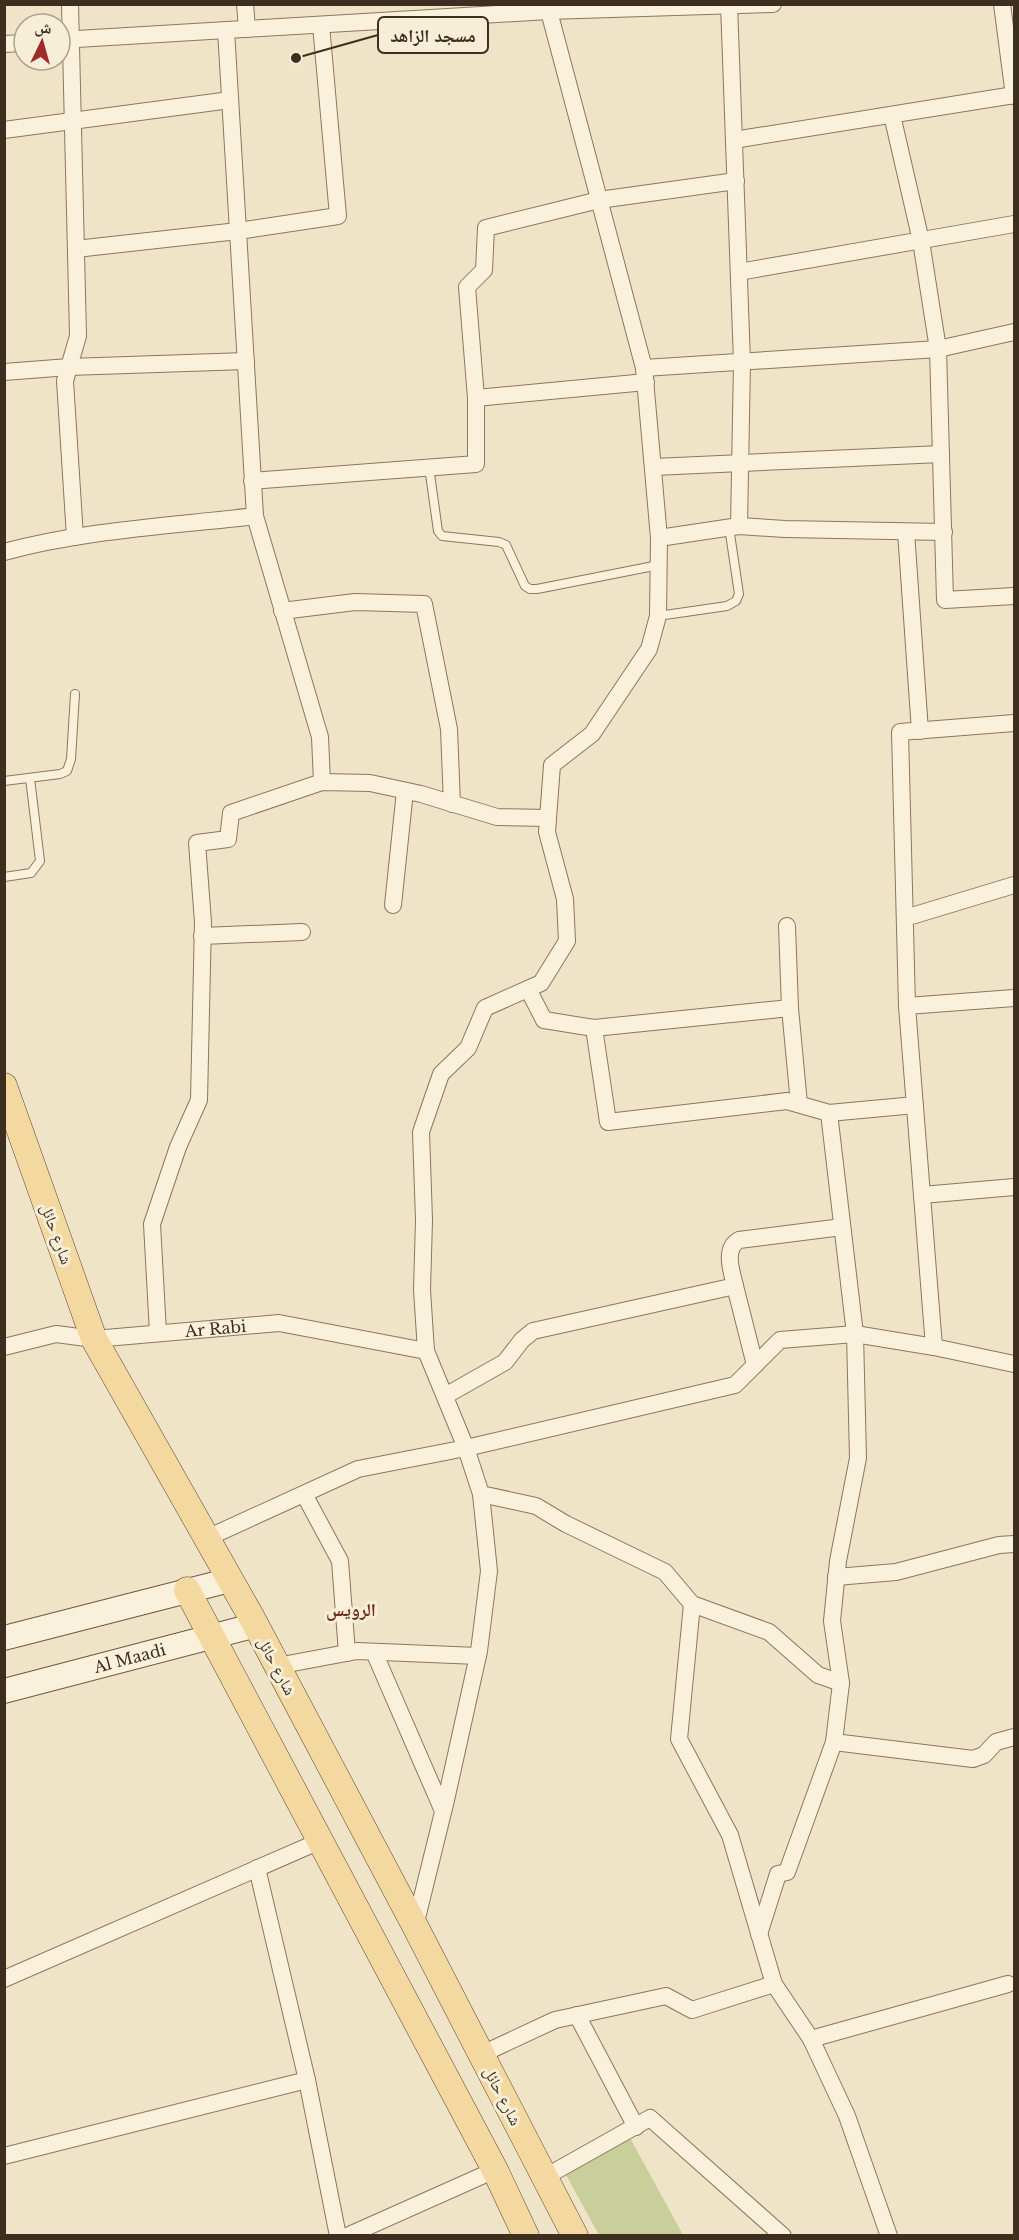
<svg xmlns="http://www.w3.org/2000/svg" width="1019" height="2240" font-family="'Libre Baskerville','Noto Naskh Arabic',serif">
	<rect width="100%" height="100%" fill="#f0e4c8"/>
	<path fill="#c9cf9b" d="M630,2138L682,2233L678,2236L599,2235L565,2173Z"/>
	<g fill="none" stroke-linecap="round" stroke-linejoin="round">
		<defs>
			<path id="lane" d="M429,467L438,531L442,536L499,542L506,545L525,586L530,589H537L659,565
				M658,616L727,606L736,601L739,594L729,527
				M4,781L60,774L67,771L71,759L75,694
				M4,877L31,873L40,861L30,778"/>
			<g id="street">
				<path d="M70,4L78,336L65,381L75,537"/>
				<path d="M245,4L247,29"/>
				<path d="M729,4L742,362L739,526"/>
				<path d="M1002,4L1014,96"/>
				<path d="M226,30L255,516L320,737L322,782"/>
				<path d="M60,40L548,11L773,4"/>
				<path d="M4,44L24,43"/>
				<path d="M892,115L921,241L938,349L945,600L1014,596"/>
				<path d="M4,130L230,100"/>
				<path d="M734,140L1014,95"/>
				<path d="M76,249L238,231L338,216L321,25"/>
				<path d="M739,272L1014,224"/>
				<path d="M644,368L938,349L1014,332"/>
				<path d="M4,372L69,367L246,361"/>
				<path d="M476,398L646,382"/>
				<path d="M654,467L941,454"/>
				<path d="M252,481L476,464V398L467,287L484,270L486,228L599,200L736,181"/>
				<path d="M906,532L920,731"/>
				<path d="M659,538L739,526L785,529L944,532"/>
				<path d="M4,552C85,530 172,526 255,516"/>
				<path d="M282,611L355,602L424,604L449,729L452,804"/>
				<path d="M393,905L405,791"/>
				<path d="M905,918L1014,885"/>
				<path d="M787,926L790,1008L799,1104"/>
				<path d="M202,936L302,932"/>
				<path d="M528,989L544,1020L594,1028L790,1008"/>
				<path d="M907,1006L900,732L1014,723"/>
				<path d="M594,1028L608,1122L787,1101L829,1113"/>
				<path d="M922,1195L1014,1187"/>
				<path d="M735,1286C732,1272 723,1249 739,1240L842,1227"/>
				<path d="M158,1333L152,1224L178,1147L199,1100L203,922L197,843L228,839L231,813L322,782L370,783L421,794L497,817L548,818"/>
				<path id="s1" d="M4,1347L56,1334L94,1339L279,1323L426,1351"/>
				<path d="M934,1347L907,1006L1014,998"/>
				<path d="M445,1396L505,1362L522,1340L533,1331L735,1286L755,1365"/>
				<path d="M304,1494L340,1561L347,1653"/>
				<path d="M481,1494L536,1506L566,1524L665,1572L692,1604L769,1632L818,1675L841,1683"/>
				<path d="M207,1538L358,1469L466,1448L735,1385L780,1340L855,1334L934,1347L1014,1364"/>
				<path d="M836,1577L896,1572L999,1545L1014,1544"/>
				<path d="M692,1604L679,1739L730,1835L774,1984L811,2039L847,2116L889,2236"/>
				<path d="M374,1652L443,1811"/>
				<path d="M277,1666L357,1651L478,1656"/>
				<path d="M834,1742L973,1759L984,1755L996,1742L1014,1737"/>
				<path d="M257,1868L307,2080L338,2236"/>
				<path d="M415,1926L446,1800L479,1651L489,1571L481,1494L466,1448L426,1351L422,1290L424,1220L421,1132L441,1074L468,1048L485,1008L541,983L567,941L565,899L547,832L552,765L592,734L649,649L658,616L659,538L644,368L547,4"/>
				<path d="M759,1934L778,1874L787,1872L834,1742L841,1683L832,1621L838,1561L858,1458L855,1334L829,1113L915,1105"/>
				<path d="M4,1979L320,1841"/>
				<path d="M577,2015L636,2127"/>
				<path d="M811,2039L1008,1984"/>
				<path d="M482,2054L555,2020L666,1996L692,2010L774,1984"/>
				<path d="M4,2156L307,2080"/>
				<path d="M545,2177L650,2118L783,2236"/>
				<path d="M347,2236L495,2170"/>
			</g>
			<g id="secondary">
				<path d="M4,1638L230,1580"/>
				<path id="s2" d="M4,1691L256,1625"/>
			</g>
			<path id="primary" d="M4,1086L94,1339L252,1618L415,1926L575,2236
				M187,1590L495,2170L526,2236"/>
		</defs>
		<use href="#lane" stroke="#8d765c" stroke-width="10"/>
		<use href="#street" stroke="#8d765c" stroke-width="18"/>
		<use href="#secondary" stroke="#6f573f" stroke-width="26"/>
		<use href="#primary" stroke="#5b4430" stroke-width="27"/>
		<use href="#lane" stroke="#faf1dc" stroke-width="8"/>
		<use href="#street" stroke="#faf1dc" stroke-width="16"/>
		<use href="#secondary" stroke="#faf1dc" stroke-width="24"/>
		<use href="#primary" stroke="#f3d9a0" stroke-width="26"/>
	</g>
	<g text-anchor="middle" stroke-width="6" stroke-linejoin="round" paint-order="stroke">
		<g font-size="16" fill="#3d2e20" stroke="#f7eed8">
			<text transform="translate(57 1234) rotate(70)" y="6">شارع حائل</text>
			<text dy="6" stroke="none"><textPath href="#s1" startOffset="214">Ar Rabi</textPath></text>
			<text dy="6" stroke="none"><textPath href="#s2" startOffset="130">Al Maadi</textPath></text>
			<text transform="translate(277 1666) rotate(62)" y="6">شارع حائل</text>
			<text transform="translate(503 2096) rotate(63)" y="6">شارع حائل</text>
		</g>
		<g font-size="18" font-weight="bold" fill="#6b2e1e" stroke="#f7eed8">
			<text x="351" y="1616">الرويس</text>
		</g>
	</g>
	<path fill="none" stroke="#3d2e20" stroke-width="2" d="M296 58L378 35"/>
	<circle fill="#3d2e20" stroke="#f7eed8" stroke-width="2" cx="296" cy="58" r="6"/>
	<rect fill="#f7eed8" stroke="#3d2e20" stroke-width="2" x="378" y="17" width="110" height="36" rx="6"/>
	<g font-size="18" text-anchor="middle" font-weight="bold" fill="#3d2e20">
		<text x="433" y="42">مسجد الزاهد</text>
	</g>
	<rect width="1019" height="2240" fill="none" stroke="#3d2e20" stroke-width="12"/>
	<g transform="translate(42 42) rotate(5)"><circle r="28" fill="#f7eed8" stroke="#ada18e" stroke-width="1.5"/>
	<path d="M0-4.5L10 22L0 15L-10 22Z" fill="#9e2a2b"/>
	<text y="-9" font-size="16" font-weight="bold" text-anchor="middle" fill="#3d2e20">ش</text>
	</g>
</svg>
